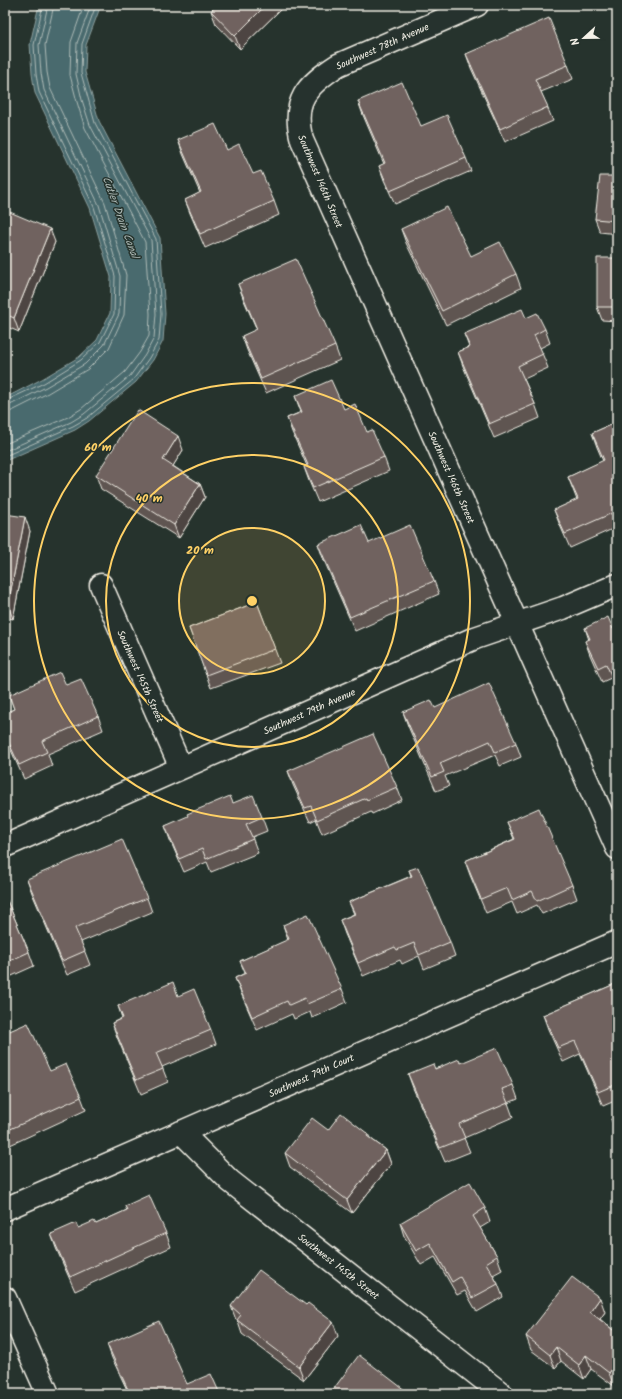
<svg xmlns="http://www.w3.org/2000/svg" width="622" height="1399" font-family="Kalam,sans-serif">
	<rect width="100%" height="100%" fill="#26332d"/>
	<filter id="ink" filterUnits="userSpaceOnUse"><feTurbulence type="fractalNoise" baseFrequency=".025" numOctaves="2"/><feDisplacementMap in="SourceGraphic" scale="8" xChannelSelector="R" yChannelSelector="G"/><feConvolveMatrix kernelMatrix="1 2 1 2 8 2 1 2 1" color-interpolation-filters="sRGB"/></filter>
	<g filter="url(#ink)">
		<path fill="#486a6e" stroke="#8da09f" d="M39,5H101L86,45L85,72L99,121L160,238L165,314L163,341L153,360L136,382L89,421L75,430L5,461V398L42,379L79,357L97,340L110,313L111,277L90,208L35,93L32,74L30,44Z"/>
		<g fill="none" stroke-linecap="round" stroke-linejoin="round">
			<path stroke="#afbbb7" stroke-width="1" d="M5,401L44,383L81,360L100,342L114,314L115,276L94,207L39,92L36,74L34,45L43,5
				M5,406L10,405L46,387L85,364L104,345L119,314L120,276L99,205L44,90L41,73L39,45L48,5
				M5,412L12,411L48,393L88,369L109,348L124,315L126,275L105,203L50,88L47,72L45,45L54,5
				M5,444L68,417L81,409L125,372L140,352L149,336L150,314L145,242L85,128L77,102L70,75L71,42L84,5
				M5,451L71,422L84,414L130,376L145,355L154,338L156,314L151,240L90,125L82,100L76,74L77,43L91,5
				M5,456L73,426L87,418L133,380L149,358L159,340L161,314L156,239L95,123L81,73L82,44L96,5"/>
			<defs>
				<path id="minor" d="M477,5L338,65C307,85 291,101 302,140C406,376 513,611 617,848
					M101,585L181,768
					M5,846L475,638L563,608L617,585
					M181,1132L230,1181L502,1394
					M5,1209L617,942"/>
				<path id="tertiary" d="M5,1298L48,1394"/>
			</defs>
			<use href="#minor" stroke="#f4f1e8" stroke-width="25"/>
			<use href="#tertiary" stroke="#f4f1e8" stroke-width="25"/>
			<use href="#minor" stroke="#26332d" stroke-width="22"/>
			<use href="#tertiary" stroke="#26332d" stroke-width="22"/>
		</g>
		<path fill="#5f5451" stroke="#f4f1e8" d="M285,5L240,49L216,24L211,11Z
			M466,54L568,65L573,79L541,92L553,121L505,142L471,68Z
			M358,101L421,126L466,158L471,171L395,204L384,180L379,166L384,164L363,115Z
			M178,140L227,150L253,174L274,201L279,215L205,248L190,213L185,200L200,193L183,154Z
			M617,176V234L600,232L595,219Z
			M5,210L55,242L19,332L5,326Z
			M401,229L471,256L516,274L521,288L446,325L406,243Z
			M617,258V321L602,320L597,307Z
			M238,284L335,346L340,360L266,393L247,350L242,336L257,330L243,298Z
			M526,318L545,329L550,343L540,348L548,368L524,379L535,404L540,418L494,438L463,366L458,352L469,347L464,334Z
			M295,396L344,409L367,432L384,457L389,471L318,502L309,481L304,467L307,466L292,432L287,418L301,412Z
			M617,422V527L570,548L559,523L554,510L577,500L568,477L603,461L597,447L592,433Z
			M183,450L173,466L200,484L205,497L179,538L101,489L96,475Z
			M5,514L30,531L13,619L5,617Z
			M369,543L434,581L439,594L355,631L323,558L318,544Z
			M257,602L280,663L211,688L189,628Z
			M585,628L613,629L617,632V698L612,685L614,684L611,678L602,682L590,655L585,641L589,640Z
			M66,685L98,716L103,730L48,754L52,766L24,779L5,737V713L14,709L9,695Z
			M435,708L516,743L521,757L500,766L495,755L445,776L449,786L436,791L408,726L403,712Z
			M288,771L397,787L402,800L372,814L371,812L322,834L316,819L310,822L293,785Z
			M233,803L262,817L267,831L252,837L258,853L211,872L207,862L184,872L170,840L165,826Z
			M507,822L572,885L577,899L542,914L537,905L517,914L512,902L486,913L470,875L465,861L514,839Z
			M409,870L450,942L455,956L424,969L419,956L402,964L400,960L363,976L345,934L340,920L354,914L349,902L411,876Z
			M27,879L147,898L152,912L81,942L90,965L67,975L32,893Z
			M5,896L29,952L34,966L5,979Z
			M283,925L342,989L347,1002L312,1018L310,1012L294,1019L292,1014L257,1030L240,991L235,978L245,973L240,961L288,940Z
			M617,983V1100L603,1106L580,1054L563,1062L548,1029L543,1015Z
			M178,996L211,1030L216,1044L162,1067L168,1082L141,1094L117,1037L112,1023L122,1018L118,1006Z
			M5,1033L81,1097L86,1110L10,1145L5,1133Z
			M461,1063L513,1085L518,1099L508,1103L513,1117L464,1138L470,1152L445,1162L413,1088L408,1074Z
			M617,1116V1134L611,1119Z
			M328,1130L368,1134L370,1138L386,1150L391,1164L352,1213L290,1167L285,1153Z
			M125,1206L166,1233L171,1247L75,1291L56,1248L51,1234L96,1224L127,1210Z
			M485,1208L490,1222L480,1228L497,1256L502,1270L493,1275L498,1284L503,1297L477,1312L465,1291L457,1295L435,1257L421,1265L404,1236L400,1223Z
			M306,1305L338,1336L304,1380L242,1334L238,1322L236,1320L231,1306Z
			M605,1312L600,1319L617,1333V1382L614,1386L591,1369L584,1379L561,1361L555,1368L531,1350L526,1336Z
			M107,1344L187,1384L220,1394H129L112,1358Z"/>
		<path fill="#4e4542" stroke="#f4f1e8" d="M266,5H285L240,49L235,36Z
			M50,229L55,242L19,332L14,318Z
			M178,436L183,450L168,474L163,460Z
			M200,484L205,497L179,538L174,525Z
			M25,517L30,531L13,619L8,605Z
			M386,1150L391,1164L352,1213L347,1200Z
			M600,1298L605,1312L595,1326L590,1312Z
			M333,1322L338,1336L304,1380L299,1367Z
			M556,1347L561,1361L555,1368L550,1355Z
			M586,1355L591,1369L584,1379L579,1365Z
			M617,1362V1382L614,1386L609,1373Z"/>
		<path fill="#6f625e" stroke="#f4f1e8" d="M217,5H266L235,36L211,11Z
			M549,18L568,65L535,79L548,107L500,129L466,54Z
			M402,82L421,126L447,115L466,158L390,191L379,166L385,163L358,101Z
			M215,124L227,150L239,144L253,174L261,171L274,201L200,234L185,200L201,192L178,140Z
			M600,176H617V221L595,219Z
			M447,207L471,256L500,242L516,274L442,311L401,229Z
			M5,210L50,229L14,318L5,314Z
			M597,258H617V307H597Z
			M296,259L335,346L261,379L242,336L257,329L238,284Z
			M522,309L526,318L537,313L545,329L534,335L543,354L518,366L535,404L489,424L458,352L470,347L464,334Z
			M331,380L344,409L355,404L367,432L372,430L384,457L313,488L304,467L308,465L287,418L302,412L295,396Z
			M138,410L178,436L163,460L200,484L174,525L96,475Z
			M617,422V511L565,534L554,510L578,499L568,477L604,460L592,433Z
			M5,514L25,517L8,605L5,604Z
			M361,525L369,543L410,525L434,581L350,617L318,544Z
			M257,602L275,649L206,675L189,628Z
			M608,617L613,629L615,628L617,632V696L612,685L615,684L606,664L598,668L585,641L590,639L585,628Z
			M60,672L66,685L81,679L98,716L42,741L47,752L19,765L5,734V713L14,709L9,695Z
			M489,683L516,743L495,752L490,741L440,763L444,772L432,777L403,712L431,700L435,708Z
			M373,734L397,787L367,800L366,798L317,820L311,806L305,808L288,771Z
			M253,795L262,817L246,824L253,839L206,859L202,849L179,859L165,826L188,816L187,814L230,796L233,803Z
			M539,808L572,885L537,901L532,891L512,900L507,888L481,899L465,861L515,839L507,822Z
			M122,839L147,898L75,928L85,951L62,961L27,879Z
			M418,867L450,942L419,955L414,943L397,950L395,947L358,963L340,920L355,914L349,902L412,876L409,870Z
			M5,896L29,952L5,963Z
			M308,914L342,989L307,1004L305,998L289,1005L287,1001L252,1017L235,978L246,973L240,961L289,939L283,925Z
			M173,982L178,996L194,989L211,1030L156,1053L163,1069L136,1080L112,1023L123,1018L118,1006Z
			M617,983V1084L598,1092L575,1041L558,1048L543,1015Z
			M28,1023L50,1071L66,1064L81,1097L6,1131L5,1130V1033Z
			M497,1048L513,1085L502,1089L508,1103L459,1124L465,1138L440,1148L408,1074L433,1064L435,1069L459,1059L461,1063Z
			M341,1113L368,1134L367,1136L386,1150L347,1200L285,1153L312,1118L328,1130Z
			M617,1116V1131L611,1119Z
			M470,1182L485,1208L473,1216L497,1256L486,1263L498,1284L472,1298L460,1277L452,1282L430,1243L416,1251L400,1223Z
			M149,1195L166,1233L70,1277L51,1234L76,1223L78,1228L94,1221L96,1224L127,1210L125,1206Z
			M259,1270L306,1305L308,1303L333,1322L299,1367L237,1320L241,1315L231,1306Z
			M572,1277L600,1298L590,1312L617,1333V1362L609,1373L586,1355L579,1365L556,1347L550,1355L526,1336Z
			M159,1321L187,1384L211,1374L220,1394H130L107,1344Z
			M359,1355L410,1394H335L332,1391Z"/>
	</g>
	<circle cx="252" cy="601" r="73" fill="#ffd166" fill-opacity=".12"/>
	<g fill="none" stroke="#ffd166" stroke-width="2">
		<circle cx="252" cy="601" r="73"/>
		<circle cx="252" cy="601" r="146"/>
		<circle cx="252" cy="601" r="218"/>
	</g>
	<g text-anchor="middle" stroke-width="3" stroke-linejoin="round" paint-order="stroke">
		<g font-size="10" fill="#f4f1e8" stroke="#26332d">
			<text transform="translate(382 46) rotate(-24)" y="4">Southwest 78th Avenue</text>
			<text transform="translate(321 181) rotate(67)" y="4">Southwest 146th Street</text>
			<text transform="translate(452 477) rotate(66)" y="4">Southwest 146th Street</text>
			<text transform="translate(141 676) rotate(66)" y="4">Southwest 145th Street</text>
			<text transform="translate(309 711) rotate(-24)" y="4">Southwest 79th Avenue</text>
			<text transform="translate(311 1075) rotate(-24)" y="4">Southwest 79th Court</text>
			<text transform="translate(339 1266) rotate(38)" y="4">Southwest 145th Street</text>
		</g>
		<g font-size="11" font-style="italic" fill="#afbbb7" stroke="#26332d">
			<text transform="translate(121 217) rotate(70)" y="4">Cutler Drain Canal</text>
		</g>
	</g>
	<circle cx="252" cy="601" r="6" fill="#ffd166" stroke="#26332d" stroke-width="2"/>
	<g font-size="12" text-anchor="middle" font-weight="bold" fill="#ffd166" stroke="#26332d" stroke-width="3" stroke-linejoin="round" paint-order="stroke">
		<text x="98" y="451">60 m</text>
		<text x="149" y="502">40 m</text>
		<text x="200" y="554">20 m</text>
	</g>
	<rect width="622" height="1399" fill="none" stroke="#26332d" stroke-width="20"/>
	<rect x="10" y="10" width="602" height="1379" fill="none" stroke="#f4f1e8" stroke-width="1.5" filter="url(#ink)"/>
	<g transform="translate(584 38) rotate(248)" stroke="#26332d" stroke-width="3" paint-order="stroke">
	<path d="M0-3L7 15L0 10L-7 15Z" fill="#f4f1e8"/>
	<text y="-6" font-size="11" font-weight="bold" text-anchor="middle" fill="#f4f1e8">N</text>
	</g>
</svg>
